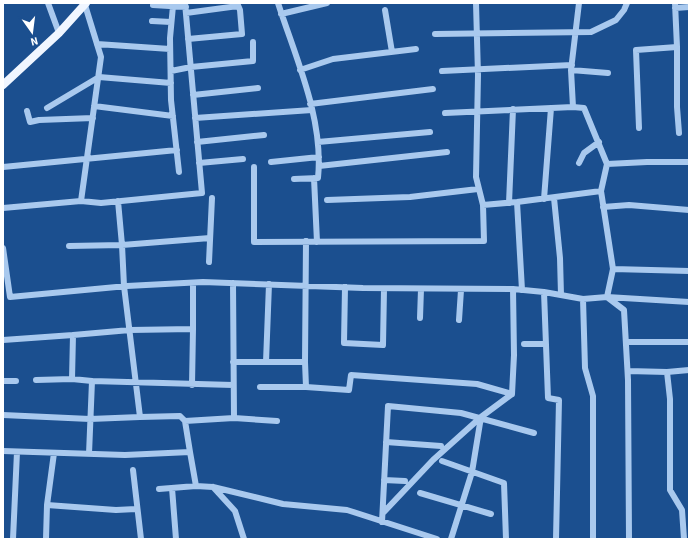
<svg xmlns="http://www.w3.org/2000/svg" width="692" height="542" font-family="'Source Sans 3',sans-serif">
	<rect width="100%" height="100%" fill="#1b4f8f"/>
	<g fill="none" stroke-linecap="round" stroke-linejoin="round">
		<path stroke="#a9c9ee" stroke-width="6" d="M48,3L59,33
			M278,3C296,59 324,119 318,178L294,179
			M476,3L478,75L476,177L483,205L517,202L601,191L607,164
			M85,5L101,57L81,201L101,203L202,193L185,3
			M153,5L186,7
			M173,6L170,38L171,100L179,172
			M675,8L689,7
			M385,10L392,52
			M186,13L238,6
			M281,14L327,3
			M152,21L171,22
			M435,34L591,32L616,20L624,10L627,3
			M188,39L242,34L240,10L237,3
			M97,44L170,49
			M677,47V107L679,133
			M300,70L333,59L416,49
			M571,70L608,73
			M171,71L191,67L253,61V42
			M442,71L572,65
			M193,95L258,88
			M310,104L433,89
			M94,106L173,116
			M573,107L584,108L607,164L647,162H689
			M47,108L99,77L171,83
			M27,111L30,122L39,120L93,118
			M445,113L573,107L571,70L579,3
			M195,118L312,110
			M639,128L636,50L677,47L675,3
			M197,142L264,135
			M318,142L430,132
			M271,162L319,157
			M199,163L243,159
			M579,163L584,153L599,142
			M319,166L447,152
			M3,167L177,150
			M254,167V242L484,241L483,205
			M314,178L317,242
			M601,191L613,269L689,271
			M554,198L560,258L561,295
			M544,199L551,108
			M327,200L410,197L478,189
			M517,202L522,290
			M509,203L513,109
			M603,207L629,205L689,210
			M3,208L81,201
			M69,246L122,245L118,201
			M3,248L10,297L127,286L203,282L363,288L513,289L544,292L583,299L607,297L613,269
			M209,262L212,198
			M345,287L344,343L383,345L384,289
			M544,292L548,398L559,400L556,539
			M583,299L585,368L593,396V539
			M420,318L421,289
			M459,320L461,290
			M3,340L73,335
			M626,342H689
			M524,344H546
			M233,362H305L306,387L349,390L351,375L477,384L512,394L481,417L472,472L451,539
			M266,362L269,284
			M305,362L306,241
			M628,371L667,372L670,399V490L682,510L684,539
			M667,372L689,370
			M36,380L72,379
			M3,381H16
			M92,381L233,385
			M192,385L193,329
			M260,387H306
			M512,394L514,355L513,289
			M3,415L90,419L140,417
			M234,418L277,421
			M185,421L180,416L140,417L124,286L122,245L210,238
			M386,442L441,446
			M3,451L125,455L190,452L185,421L234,418L233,283
			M190,452L196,486L213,487L283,504L347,510L437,539
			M89,454L92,381L72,379L73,335L130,330L193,329V283
			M442,461L504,483L506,539
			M133,470L141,539
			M384,480L405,481
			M213,487L235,511L244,539
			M172,488L176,539
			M159,489L196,486
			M420,493L491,514
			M47,505L116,510L136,509
			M383,513L433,460L481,417
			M382,522L388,406L461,413L534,433
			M13,539L17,452
			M46,539L47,505L54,453
			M629,539L628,380L624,310L607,297L689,302"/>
		<path stroke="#f0f6ff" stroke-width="8" d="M3,85L59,33L86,3"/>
	</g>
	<rect width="692" height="542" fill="none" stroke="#ffffff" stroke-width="8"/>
	<g transform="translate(32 32) rotate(166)" stroke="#1b4f8f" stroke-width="3" paint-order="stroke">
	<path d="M0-3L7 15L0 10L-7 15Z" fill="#ffffff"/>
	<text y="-6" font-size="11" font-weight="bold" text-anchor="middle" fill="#ffffff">N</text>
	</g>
</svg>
